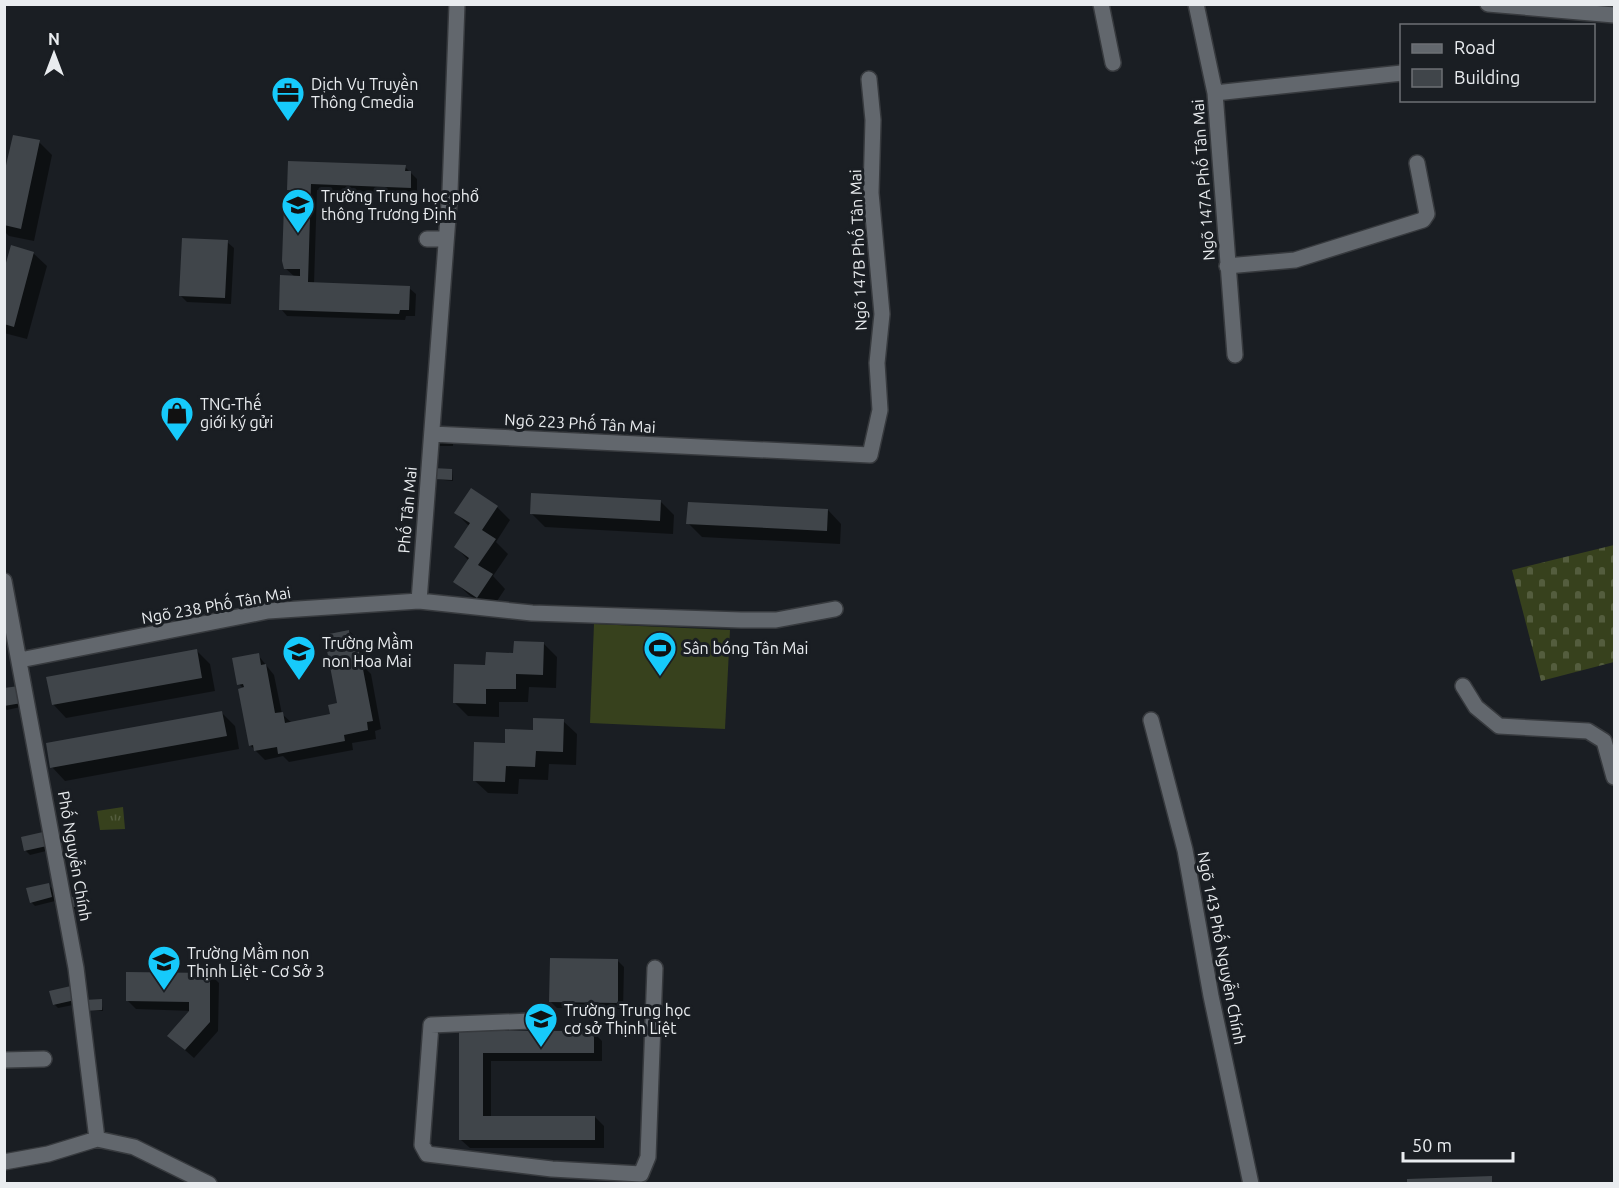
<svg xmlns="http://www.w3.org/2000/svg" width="1619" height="1188" font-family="Ubuntu,sans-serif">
	<defs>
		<pattern id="grass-tufts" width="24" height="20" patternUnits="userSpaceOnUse" patternTransform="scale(1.5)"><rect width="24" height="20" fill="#37411d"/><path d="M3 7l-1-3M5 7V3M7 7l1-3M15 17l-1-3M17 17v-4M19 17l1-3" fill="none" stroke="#545d3e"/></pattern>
		<pattern id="cemetery-stones" width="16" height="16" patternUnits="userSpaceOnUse" patternTransform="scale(1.5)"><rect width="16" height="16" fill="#37411d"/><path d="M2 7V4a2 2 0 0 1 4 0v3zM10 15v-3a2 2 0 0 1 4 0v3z" fill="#545d3e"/></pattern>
	</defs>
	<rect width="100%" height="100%" fill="#1a1e23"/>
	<path fill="url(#grass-tufts)" d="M123,807L125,829L100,830L97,811Z"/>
	<path fill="url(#cemetery-stones)" d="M1614,545V662L1541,681L1512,570Z"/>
	<path fill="#37411d" d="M594,624L730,630L725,729L590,723Z"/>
	<path fill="#0007" d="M39,142L52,155L34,241L9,236L4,231V181Z
		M290,163L405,167L417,179V194L317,190L314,284L409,288L416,294L415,316H406L405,320L287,316L281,309L295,277L285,268L307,202V196H295L289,189Z
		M227,242L234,248L231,304L187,302L180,295Z
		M33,253L47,266L27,339L4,333V276Z
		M437,438L453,440V446H438Z
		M452,471L453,481L434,479Z
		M661,502L674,515L673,534L545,527L531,513Z
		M497,507L510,520L496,542L508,554L493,576L505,589L491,610L469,595L455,582L469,561L456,547L470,527L456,513Z
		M828,510L841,524L840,544L702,537L688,523Z
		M349,631L364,645L369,670H367L371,674L381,729L375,731L376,739L352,743L353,750L289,762L283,756L265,760L250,745L244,689L239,684L258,655L274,675L282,714L292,723L332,715L339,704Z
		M544,644L557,657L556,688L529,687L528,702H499V717L468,716L455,703L487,667Z
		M197,651L210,664L215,691L66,718L53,704Z
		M4,690L25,706L7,710L4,707Z
		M222,713L235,726L239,749L65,781L52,767Z
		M563,721L577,734L576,765L549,764L548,780L519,779L518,794L488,793L474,780L506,744Z
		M43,834L50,850L30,855L26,851L23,839Z
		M48,885L52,889L55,901L35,906L31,902Z
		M81,898L84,908L70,909Z
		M617,960L624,967L623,1009L557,1008L551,1002Z
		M210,974L219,983L218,1031L194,1058L169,1036L192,1011L136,1009L127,1000Z
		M71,987L78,1004L58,1008L54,1004Z
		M101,1001L103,1011L86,1010Z
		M461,1032H593L602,1041V1061H491V1117H595L604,1126V1148H470L461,1140Z"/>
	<path fill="#40454a" d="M13,135L40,140L21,229L4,225V174Z
		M288,161L406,165L405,171H411V188L311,184L308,282L410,286L409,310H400L399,314L279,310L280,275L300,276V269H284L282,261L284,206H288V200L305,201L306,191L287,190Z
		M182,238L228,240L225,298L179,296Z
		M11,245L34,252L14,327L4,324V270Z
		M433,468L452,469V480L432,479Z
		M471,488L498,506L482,530L496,539L478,565L493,574L477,598L453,582L469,558L454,547L470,523L454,513Z
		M531,493L661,500L660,521L530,514Z
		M688,502L828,509L827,531L686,524Z
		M349,630L350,636L356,635L361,661L356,662V665L362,664L373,721L367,722L368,730L344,735L345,741L278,754L277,747L254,751L253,745L249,746L238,689L244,687L243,684L237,685L232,658L259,653L261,665L266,664L275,713L283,712L285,723L330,714L328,705L337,703L324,635Z
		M514,641L544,642L543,675L516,674V689H486V704L453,703L454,664L485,665L486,652L513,653Z
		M197,649L202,678L52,705L46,677Z
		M19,686L22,703L4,706V688Z
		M222,711L227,736L50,768L46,743Z
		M533,718L564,719L563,752L536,751L535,767L506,766L505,782L473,781L474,742L505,743V729L533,730Z
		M43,832L47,846L24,851L21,837Z
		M49,883L52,897L30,903L26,888Z
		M81,896L83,906L67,908L65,898Z
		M550,958L618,959V1003L549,1002Z
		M126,972L210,973V1022L185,1050L167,1036L189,1011V1002L126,1001Z
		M71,986L75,1000L53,1005L49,991Z
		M102,999V1010L85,1011L84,1000Z
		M459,1031H594V1053H483V1116H595V1140H459Z
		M1492,1176V1184H1407V1179Z"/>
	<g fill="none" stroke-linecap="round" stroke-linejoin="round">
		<defs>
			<path id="minor" d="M1101,4L1113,63
				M1196,4L1215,93L1235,355
				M1488,4L1614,15
				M1215,93L1402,73
				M427,239H446
				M1227,266L1295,260L1423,220L1427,214L1417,163
				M432,434L870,455L880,410L877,363L882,314L871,193L873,120L869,79
				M4,581L76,968L97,1139
				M419,601L450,191L457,4
				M20,660L268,611L419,601L532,613L741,620H776L835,609
				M1463,686L1476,707L1499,726L1588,731L1604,741L1614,777
				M1151,720L1185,850L1211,996L1251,1184
				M531,1021L431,1025L422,1145L427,1154L552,1169L641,1174L648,1157L655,968
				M4,1060L44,1059
				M97,1139L134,1147L209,1184
				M4,1162L48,1154L97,1139"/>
		</defs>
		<use href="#minor" stroke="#373a3e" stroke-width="18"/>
		<use href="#minor" stroke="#62676d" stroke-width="15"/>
	</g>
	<defs>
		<symbol id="office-pin" viewBox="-11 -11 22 30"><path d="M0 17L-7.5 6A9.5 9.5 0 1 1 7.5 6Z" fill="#16cafb" stroke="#1a1e23"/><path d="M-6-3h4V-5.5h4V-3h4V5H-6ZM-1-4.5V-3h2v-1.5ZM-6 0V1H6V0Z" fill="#111"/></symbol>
		<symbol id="school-pin" viewBox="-11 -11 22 30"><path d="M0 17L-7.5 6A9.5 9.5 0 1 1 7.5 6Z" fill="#16cafb" stroke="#1a1e23"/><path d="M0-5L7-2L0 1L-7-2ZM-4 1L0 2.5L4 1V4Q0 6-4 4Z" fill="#111"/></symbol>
		<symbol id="shop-pin" viewBox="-11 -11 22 30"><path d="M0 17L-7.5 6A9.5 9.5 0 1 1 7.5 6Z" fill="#16cafb" stroke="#1a1e23"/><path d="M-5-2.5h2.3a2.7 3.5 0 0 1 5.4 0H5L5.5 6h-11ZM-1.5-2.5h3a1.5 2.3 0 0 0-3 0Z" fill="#111"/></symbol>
		<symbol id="stadium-pin" viewBox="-11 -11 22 30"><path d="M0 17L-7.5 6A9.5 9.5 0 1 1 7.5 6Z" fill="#16cafb" stroke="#1a1e23"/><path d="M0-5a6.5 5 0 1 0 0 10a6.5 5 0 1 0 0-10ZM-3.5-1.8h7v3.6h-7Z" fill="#111"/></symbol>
	</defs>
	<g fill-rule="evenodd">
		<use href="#office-pin" x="269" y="74" width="38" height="52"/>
		<use href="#school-pin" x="279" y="186" width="38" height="52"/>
		<use href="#shop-pin" x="158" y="394" width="38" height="52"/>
		<use href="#stadium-pin" x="641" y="629" width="38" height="52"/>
		<use href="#school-pin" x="280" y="633" width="38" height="52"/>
		<use href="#school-pin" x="145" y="943" width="38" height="52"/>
		<use href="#school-pin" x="522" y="1000" width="38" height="52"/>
	</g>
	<g text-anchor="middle" stroke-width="6" stroke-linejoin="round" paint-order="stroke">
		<g font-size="16" fill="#e9ecef" stroke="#1a1e23" text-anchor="start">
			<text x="311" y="90">Dịch Vụ Truyền<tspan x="311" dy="18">Thông Cmedia</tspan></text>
			<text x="321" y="202">Trường Trung học phổ<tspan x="321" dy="18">thông Trương Định</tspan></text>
			<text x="200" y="410">TNG-Thế<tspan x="200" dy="18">giới ký gửi</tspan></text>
			<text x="322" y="649">Trường Mầm<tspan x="322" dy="18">non Hoa Mai</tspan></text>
			<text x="683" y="654">Sân bóng Tân Mai</text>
			<text x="187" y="959">Trường Mầm non<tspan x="187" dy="18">Thịnh Liệt - Cơ Sở 3</tspan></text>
			<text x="564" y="1016">Trường Trung học<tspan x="564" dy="18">cơ sở Thịnh Liệt</tspan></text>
		</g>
		<g font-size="16" fill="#e9ecef" stroke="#1a1e23">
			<text transform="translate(1203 180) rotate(-94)" y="6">Ngõ 147A Phố Tân Mai</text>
			<text transform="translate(858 250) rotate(-92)" y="6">Ngõ 147B Phố Tân Mai</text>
			<text transform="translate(580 423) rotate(3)" y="6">Ngõ 223 Phố Tân Mai</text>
			<text transform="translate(407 510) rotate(-85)" y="6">Phố Tân Mai</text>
			<text transform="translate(216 605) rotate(-10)" y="6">Ngõ 238 Phố Tân Mai</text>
			<text transform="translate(75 856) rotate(80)" y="6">Phố Nguyễn Chính</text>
			<text transform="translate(1222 948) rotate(79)" y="6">Ngõ 143 Phố Nguyễn Chính</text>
		</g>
	</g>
	<rect width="1619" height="1188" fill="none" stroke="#e9ecef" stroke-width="12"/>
	<rect x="1400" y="24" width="195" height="78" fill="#1a1e23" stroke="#6d7075" stroke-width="1.5"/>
	<rect x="1412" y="44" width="30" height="9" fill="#62676d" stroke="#6d7075" stroke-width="1.5"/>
	<text x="1454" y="54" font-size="18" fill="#e9ecef">Road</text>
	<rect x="1412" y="69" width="30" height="18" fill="#40454a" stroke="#6d7075" stroke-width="1.5"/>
	<text x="1454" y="84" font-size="18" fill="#e9ecef">Building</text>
	<g transform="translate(54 54)" stroke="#1a1e23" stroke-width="4.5" paint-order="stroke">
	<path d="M0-4.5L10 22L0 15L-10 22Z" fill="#e9ecef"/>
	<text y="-9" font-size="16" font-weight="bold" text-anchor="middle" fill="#e9ecef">N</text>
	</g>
	<path d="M1403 1152v9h110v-9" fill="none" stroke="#e9ecef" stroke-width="3"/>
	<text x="1412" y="1152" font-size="18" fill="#e9ecef" stroke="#1a1e23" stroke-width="4.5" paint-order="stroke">50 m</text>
</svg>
